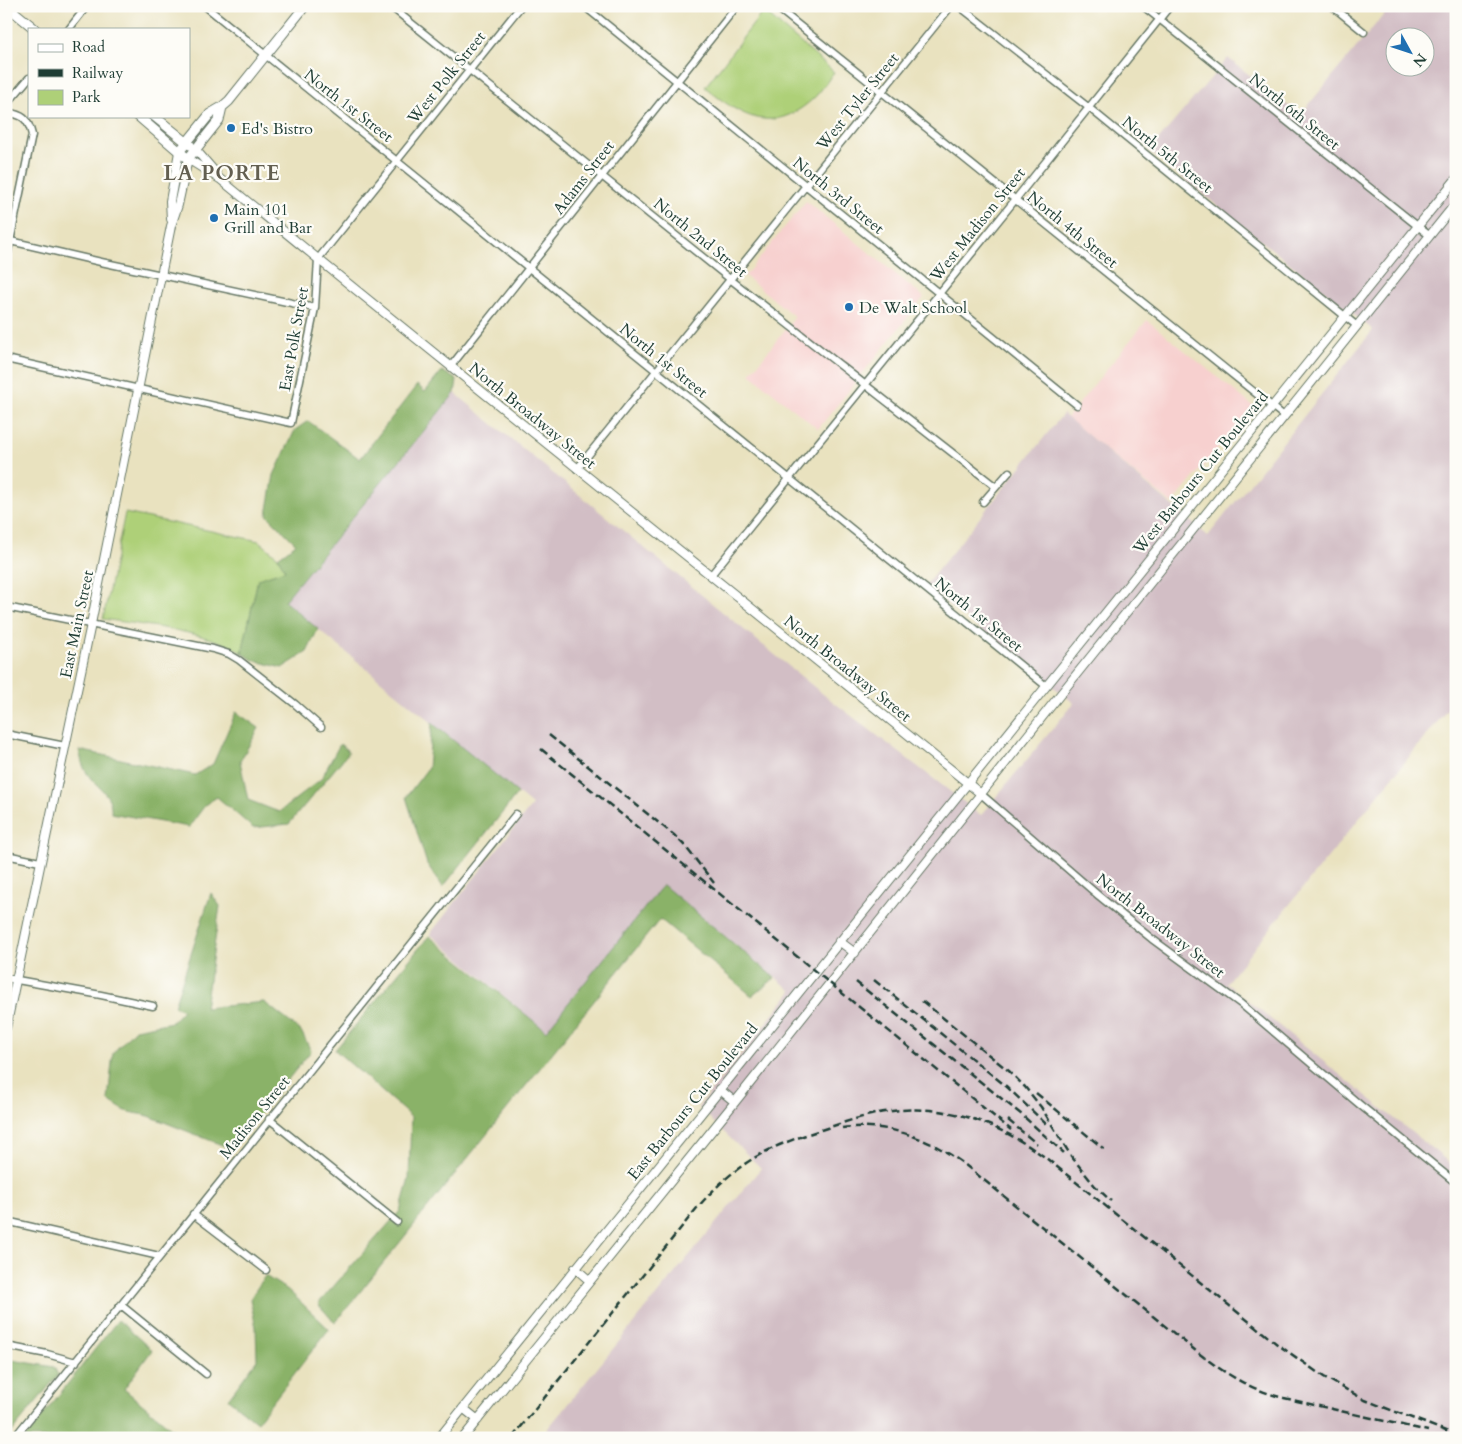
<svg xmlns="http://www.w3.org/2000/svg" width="1462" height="1444" font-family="Cardo,serif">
	<rect width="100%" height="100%" fill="#fdfcf7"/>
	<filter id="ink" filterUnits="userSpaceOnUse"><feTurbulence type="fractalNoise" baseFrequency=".02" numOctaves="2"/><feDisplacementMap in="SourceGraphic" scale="10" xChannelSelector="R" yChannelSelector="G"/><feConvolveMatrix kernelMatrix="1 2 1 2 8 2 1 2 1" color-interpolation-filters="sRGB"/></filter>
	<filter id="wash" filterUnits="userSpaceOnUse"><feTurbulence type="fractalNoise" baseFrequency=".0096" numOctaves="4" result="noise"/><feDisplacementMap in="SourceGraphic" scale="20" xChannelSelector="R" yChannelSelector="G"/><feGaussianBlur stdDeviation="1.12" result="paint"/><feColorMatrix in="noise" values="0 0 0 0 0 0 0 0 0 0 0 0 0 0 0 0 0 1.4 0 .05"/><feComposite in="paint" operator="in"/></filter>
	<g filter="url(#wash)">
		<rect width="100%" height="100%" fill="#e9e2bf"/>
		<path fill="#f7d0cf" d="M806,201L924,297L818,429L750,374L795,317L745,276Z
			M1147,320L1253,406L1172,504L1067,418Z"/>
		<path fill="#d2bec5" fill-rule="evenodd" d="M1391,6H1456V699L1226,983L1456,1168V1438H540L761,1168L698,1107L792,991L663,885L546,1031L430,934L532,805L284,601L455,393L819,691L981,815L1074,703L925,586L1063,414L1208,536L1373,330L1149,151L1228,58L1300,115ZM1394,38H1424V68H1394Z"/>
		<path fill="#aed078" stroke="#668656" d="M761,14H767L834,72C828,80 822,90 815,97C774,136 742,118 705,87Z
			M125,513L259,541L278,557L285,570L258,579L242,653C213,632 141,625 103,619Z"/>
		<path fill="#8ab268" stroke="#54784e" d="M442,371L457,380L455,393L284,601L318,629L307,652L282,668L253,660L242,653L258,579L285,570L278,557L296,544L267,515L274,475L295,430L308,421L360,459L417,385L425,392Z
			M236,712L259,728L240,761L248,800L279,812L321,779L340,744L349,752L289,824L253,828L217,797L206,804L189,827L111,813C113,793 96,788 87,773C82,766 81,758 79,750L195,775L213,764Z
			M432,723L518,793L443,887L427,864L406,797L428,768Z
			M663,885L775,978L752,996L660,919L335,1323L318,1304L400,1211L409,1179L411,1117L335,1050L429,936L546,1031Z
			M211,893L220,906L205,1008L264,1002L301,1031L311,1051L232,1149L149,1116L125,1111L108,1100L113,1053L135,1029L172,1022L183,1010L174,1006Z
			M265,1276L288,1290L329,1329L257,1422L228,1399L257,1360L256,1327L250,1299Z
			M118,1320L152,1350L124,1389L183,1438H25Z
			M6,1359L54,1367L58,1375L7,1438Z"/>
	</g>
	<g filter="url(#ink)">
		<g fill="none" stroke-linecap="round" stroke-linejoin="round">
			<defs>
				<path id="minor" d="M205,6L1046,686
					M390,6L730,279L996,487
					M584,6L1077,405
					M775,6L1284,416
					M959,6L1088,107L1357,326
					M1143,6L1430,236
					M1332,6L1364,32
					M69,29L87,6
					M6,105L29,78
					M6,112C23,115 28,118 32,135L6,261
					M6,240L101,262L315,308
					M6,359L291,423L315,308L318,259L521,6
					M451,366L737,6
					M577,469L951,6
					M983,502L1009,472
					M711,575L1015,200L1170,6
					M6,607L213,649L229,654L239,660L295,704L321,727
					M6,734L65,746
					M981,794L1099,896L1152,939L1241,1004L1359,1104L1456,1183
					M6,855L40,862
					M6,978L101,995L153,1006
					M269,1119L397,1222
					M193,1214L266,1270
					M6,1221L159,1256
					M121,1305L206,1374
					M6,1346L47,1354L76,1362
					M14,1438L516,814"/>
				<path id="tertiary" d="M196,150L216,173
					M171,219L170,201L179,152
					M839,941L855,953
					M6,1028L91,624L171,226L178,205L188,159L220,179C472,386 729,588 981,794
					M719,1089L735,1102
					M575,1268L590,1281
					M463,1408L478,1420
					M439,1438L1456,179
					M463,1438L735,1102L1059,696L1456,203"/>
				<path id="secondary" d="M7,6L35,29
					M138,116L188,159L219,120L222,107
					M154,116L190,145
					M179,152L210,114L222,107L229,101L305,6"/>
			</defs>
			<use href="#minor" stroke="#667765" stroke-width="9"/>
			<use href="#tertiary" stroke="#667765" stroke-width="10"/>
			<use href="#secondary" stroke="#667765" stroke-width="11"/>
			<use href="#minor" stroke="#fff" stroke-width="6"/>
			<use href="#tertiary" stroke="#fff" stroke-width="8"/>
			<use href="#secondary" stroke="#fff" stroke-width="9"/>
			<path stroke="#1f3d34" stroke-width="2.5" stroke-dasharray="8 4" stroke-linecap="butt" d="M549,735L674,835L685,846L714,883
				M541,749L1011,1130
				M874,980L1006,1086L1046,1124
				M856,982L1022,1115L1064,1153
				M922,1001L1009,1071L1025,1087L1041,1107L1071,1156L1095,1186L1111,1201
				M1036,1093L1104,1149
				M1008,1120L1037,1144
				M842,1128C887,1122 929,1138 964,1164L1201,1355C1227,1375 1252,1390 1284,1398L1428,1431
				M512,1438L697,1208C737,1162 767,1147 824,1129C842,1123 860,1117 879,1113C943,1101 995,1121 1046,1158L1277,1344L1324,1377L1365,1400L1456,1435"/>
		</g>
	</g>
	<g fill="#1f6fb2" stroke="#fdfcf7" stroke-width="2">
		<circle cx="231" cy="128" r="5"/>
		<circle cx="214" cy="218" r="5"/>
		<circle cx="849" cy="307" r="5"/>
	</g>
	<g text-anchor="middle" stroke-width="4.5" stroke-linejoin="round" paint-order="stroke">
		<g font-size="16" fill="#1f3d34" stroke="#fdfcf7">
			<text transform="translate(446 77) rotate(-51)" y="6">West Polk Street</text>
			<text transform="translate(857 101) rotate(-51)" y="6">West Tyler Street</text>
			<text transform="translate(349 105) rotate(38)" y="6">North 1st Street</text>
			<text transform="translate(1295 111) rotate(39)" y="6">North 6th Street</text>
			<text transform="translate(1168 154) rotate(39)" y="6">North 5th Street</text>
			<text transform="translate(583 177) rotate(-52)" y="6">Adams Street</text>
			<text transform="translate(839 195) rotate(39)" y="6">North 3rd Street</text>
			<text transform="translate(977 224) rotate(-51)" y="6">West Madison Street</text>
			<text transform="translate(1073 229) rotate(39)" y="6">North 4th Street</text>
			<text transform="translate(701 237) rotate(39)" y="6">North 2nd Street</text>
			<text transform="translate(293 339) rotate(-80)" y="6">East Polk Street</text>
			<text transform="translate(664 360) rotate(39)" y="6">North 1st Street</text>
			<text transform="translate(533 415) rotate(39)" y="6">North Broadway Street</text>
			<text transform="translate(1200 472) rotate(-51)" y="6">West Barbours Cut Boulevard</text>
			<text transform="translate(979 614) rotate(39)" y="6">North 1st Street</text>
			<text transform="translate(76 624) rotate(-78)" y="6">East Main Street</text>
			<text transform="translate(848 668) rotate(39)" y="6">North Broadway Street</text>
			<text transform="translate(1161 925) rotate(38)" y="6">North Broadway Street</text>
			<text transform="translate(692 1101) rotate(-51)" y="6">East Barbours Cut Boulevard</text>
			<text transform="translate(254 1117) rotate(-51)" y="6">Madison Street</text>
		</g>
		<g font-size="16" fill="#1f3d34" stroke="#fdfcf7" text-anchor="start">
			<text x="241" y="134">Ed's Bistro</text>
			<text x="224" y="215">Main 101<tspan x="224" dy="18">Grill and Bar</tspan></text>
			<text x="859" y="313">De Walt School</text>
		</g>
		<g font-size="21" font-weight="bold" letter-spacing="1" fill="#635f51" stroke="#fdfcf7">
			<text x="222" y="180">LA PORTE</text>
		</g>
	</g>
	<rect width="1462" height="1444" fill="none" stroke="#fdfcf7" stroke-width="25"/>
	<rect x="28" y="28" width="162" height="90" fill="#fdfcf7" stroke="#a4b0a9"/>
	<rect x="38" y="44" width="25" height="8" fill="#ffffff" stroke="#a4b0a9"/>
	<text x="72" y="52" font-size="15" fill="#1f3d34">Road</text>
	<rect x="38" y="69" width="25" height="8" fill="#1f3d34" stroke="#a4b0a9"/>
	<text x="72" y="78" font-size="15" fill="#1f3d34">Railway</text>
	<rect x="38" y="90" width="25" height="15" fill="#aed078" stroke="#a4b0a9"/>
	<text x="72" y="102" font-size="15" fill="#1f3d34">Park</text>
	<g transform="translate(1410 52) rotate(130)"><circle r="24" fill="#fdfcf7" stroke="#a4b0a9"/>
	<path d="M0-4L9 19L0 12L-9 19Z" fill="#1f6fb2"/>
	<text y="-8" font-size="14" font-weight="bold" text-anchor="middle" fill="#1f3d34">N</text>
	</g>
</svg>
